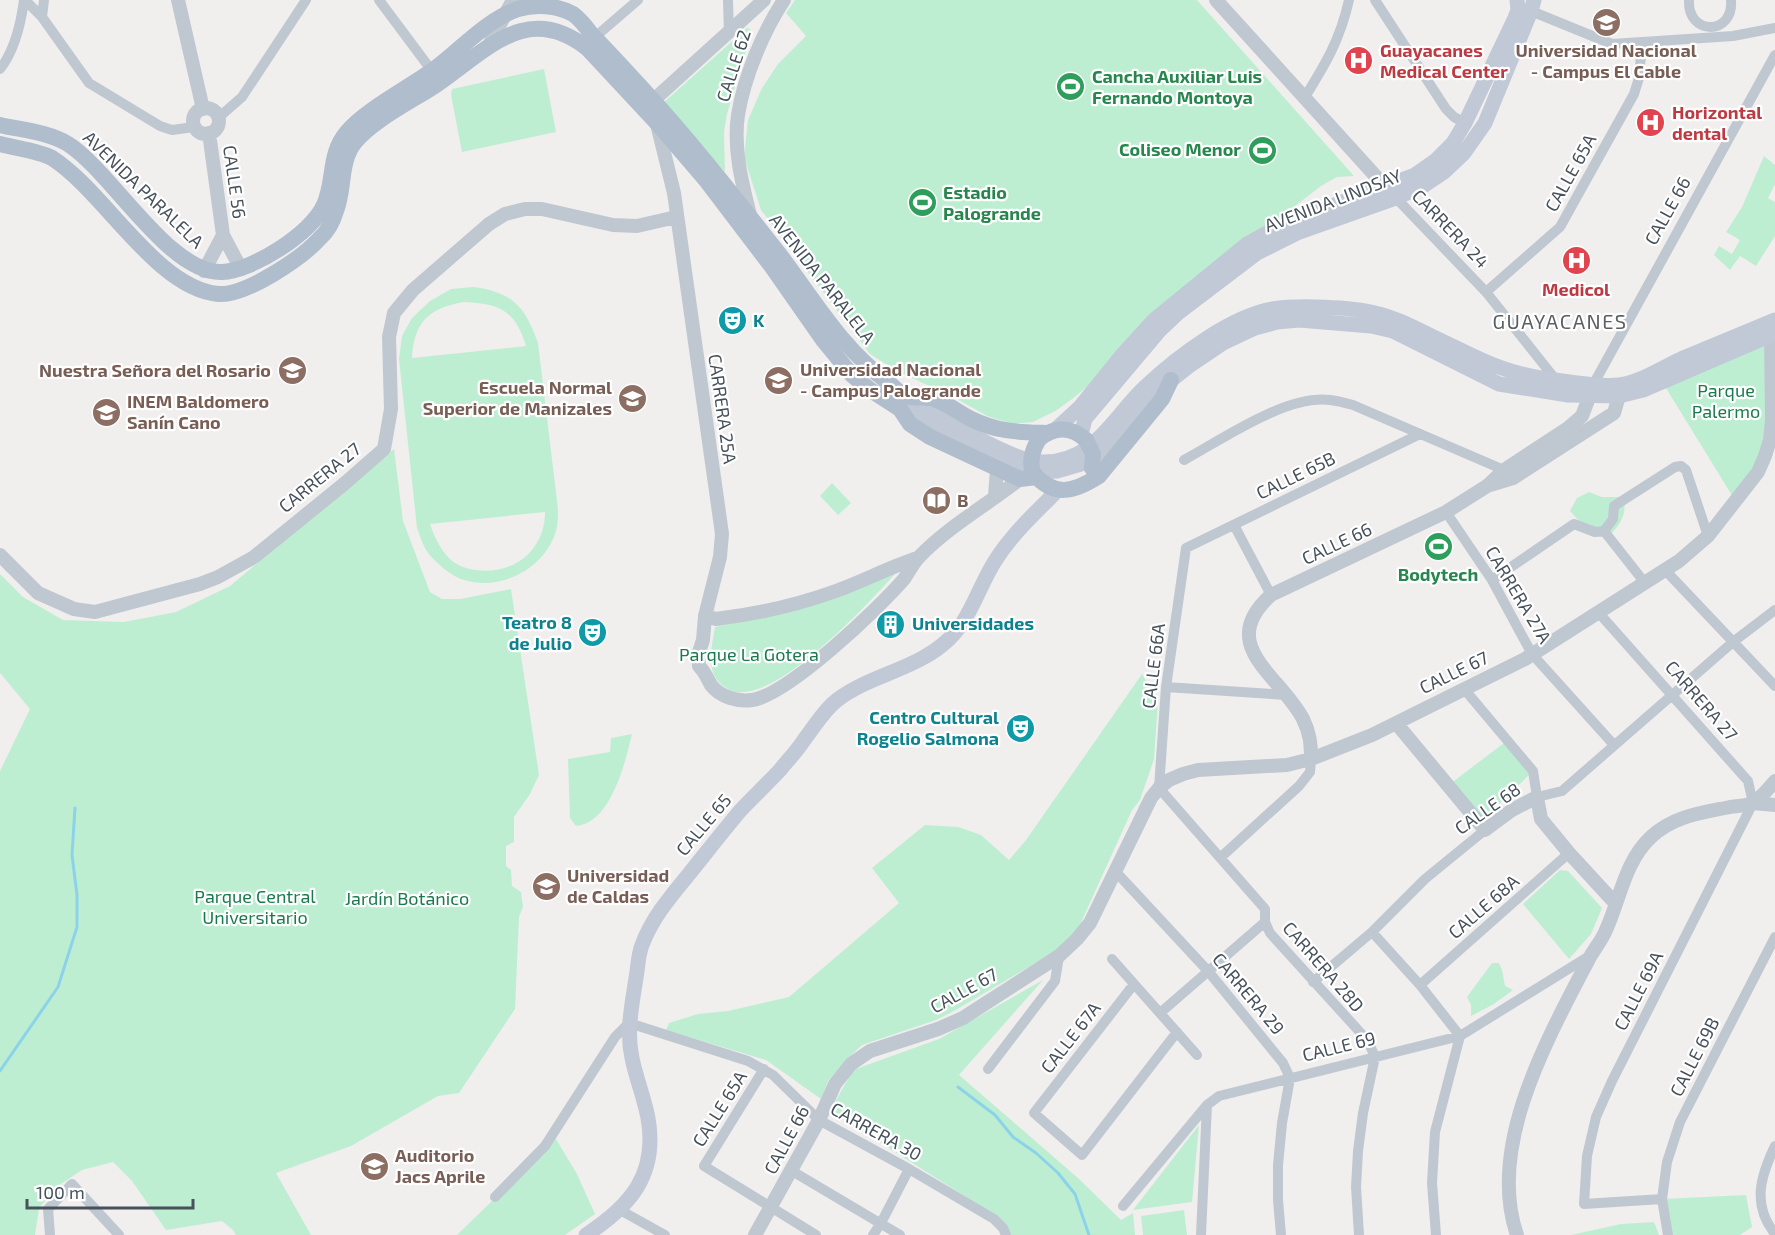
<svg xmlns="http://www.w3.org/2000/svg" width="1775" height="1235" font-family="'Exo 2',sans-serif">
	<rect width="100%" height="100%" fill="#f1eeee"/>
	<path fill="#beeed2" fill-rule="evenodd" d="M795,0H1197L1354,176L1337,177L1321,186L1140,325L1087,387L1072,399L1057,410L1033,422L1012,424L987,416L957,399L895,370L870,354L761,210L744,157L748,120L762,88L778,64L806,36L786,13Z
		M747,28L750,29L751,33L727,114L724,132L725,172L662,104Z
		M544,69L556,132L462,152L451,95L452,89Z
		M1764,156L1775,165V184L1768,198L1775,202V236L1756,266L1740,256L1730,270L1714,255L1719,246L1732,254L1740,240L1726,232L1742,207Z
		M473,287C513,292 525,307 538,343L558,509C558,515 558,522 557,527C548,567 502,592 464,580C451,576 437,564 428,553C423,546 420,536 417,528L399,359L402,336L412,318L430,301L451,289ZM464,302C500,304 515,310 526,346L412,358C414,322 429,308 464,302ZM545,512C545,550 514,575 477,570C466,569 455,565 448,557C439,547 434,536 430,524Z
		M1771,335L1767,435L1754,472L1733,497L1661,380Z
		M394,449L403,521L430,592L442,599H460L511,589L539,775L530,794L514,817V842L506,846V866L511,870L512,886L521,892L523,907L519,917L515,1009L459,1093L438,1096L351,1146L276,1173L311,1235H236L233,1230L222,1221L166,1230L132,1181L113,1162L82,1170L58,1186L39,1208L35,1235H0V771L30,709L0,673V574L23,597L63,620L124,622L176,612L230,586Z
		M832,483L851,503L838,515L820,496Z
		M1589,492L1602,497H1624C1626,513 1623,521 1612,533C1592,536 1583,525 1570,511L1577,498Z
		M895,574C869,603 769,712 728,689C704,676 711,650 715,627L770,615Z
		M1142,674L1158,702L1154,759L1140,800L1132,810L1079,927L1065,942L1054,952L954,1011L936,1020L862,1045L846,1060L828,1081L821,1099L766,1060L666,1030L669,1023L698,1014L728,1011L789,997L899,903L872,868L925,825L958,827L981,835L1009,860L1026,840Z
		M632,734C625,763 611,823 576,826L570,818L568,759L610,752L611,738Z
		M1504,743L1531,773L1482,821L1446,787Z
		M1560,870L1568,871L1602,908L1591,934L1569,959L1523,904Z
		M1492,963H1499L1502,970L1505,986L1513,990L1494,1004L1471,1016V1005L1467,997Z
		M1043,980L959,1075L1078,1178L1121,1220L1133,1213L1135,1235H1009L1001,1219L830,1111L853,1070L939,1039Z
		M1199,1125L1192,1202L1133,1210Z
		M556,1139L577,1174L595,1214L565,1235H457Z
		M1746,1195L1752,1227L1740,1235H1670L1662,1199Z
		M1184,1210L1187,1235H1143L1141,1216Z
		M1654,1222L1659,1235H1571L1621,1224Z"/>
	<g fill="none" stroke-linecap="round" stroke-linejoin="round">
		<path stroke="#8cd3e9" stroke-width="3" d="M0,1071L58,987L77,927V895L72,855L75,808
			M958,1087L995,1115L1013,1137L1036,1153L1058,1173L1075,1194L1089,1235"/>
		<path stroke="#bfc8d0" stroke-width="10" d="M25,0L42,17L89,83L160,126L172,130L194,127
			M379,0L432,71
			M728,0L729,34
			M1375,0L1446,109L1454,117L1465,123
			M1689,0C1687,36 1734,36 1731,0
			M1531,11L1612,44L1733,36L1775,28
			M42,17L44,0
			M595,37L638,0
			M0,69C15,50 21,23 24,0
			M1305,97C1326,63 1340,40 1349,0
			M218,118L242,97L306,0
			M1396,198L1486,292L1556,380
			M1486,292L1560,227L1634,94L1639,78L1642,43
			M1593,385L1775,55
			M1184,460C1223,439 1285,395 1330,400C1338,401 1346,403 1353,405L1504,470L1508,474
			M1446,512L1492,580L1532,654L1614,745
			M1234,525L1271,595
			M1604,531L1645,583
			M1665,570L1775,686
			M1492,580L1574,524L1595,532L1604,531L1613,519L1614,506L1675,467L1681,466L1686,470L1708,536
			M1598,612L1748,781L1753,803L1612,1081L1596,1117L1587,1156L1584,1204L1662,1199
			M1166,687L1287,695
			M1465,690L1533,771L1537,797L1562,791L1733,642L1775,610
			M1220,858L1299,786L1310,772L1311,759
			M1116,872L1208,971L1283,1063L1290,1078L1282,1123L1278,1165V1200L1281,1235
			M1372,932L1420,985L1460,1036L1435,1132L1432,1183L1436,1235
			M1112,959L1197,1055
			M1313,982L1372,932L1425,879L1485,830
			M1134,984L1034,1113L1082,1155L1177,1032
			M1420,985L1569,853
			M1160,1013L1265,922
			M764,1069L704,1166L816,1235
			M988,1069L1055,981L1059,956
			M1775,1146C1760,1177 1752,1205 1775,1234
			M792,1171L900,1235
			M495,1197L545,1146L615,1037L629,1023L748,1061L773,1075L819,1120L909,1169L994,1219L1003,1228L1006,1235
			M1123,1206L1207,1105L1219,1096L1460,1036L1591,955
			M620,1210L665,1235
			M50,1235L48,1209L72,1184L119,1235
			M873,1235L881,1223L909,1169
			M1201,1235L1207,1105
			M1359,1235L1356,1187L1358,1151L1363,1113L1375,1057L1368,1041L1270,933L1265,922V909L1159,788L1166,687L1186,548L1420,434
			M1668,1235L1662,1199L1667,1162L1680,1122L1775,937"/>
		<path stroke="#bfc8d0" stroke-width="14" d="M178,0L203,109
			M1216,0L1390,192
			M491,41L513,0
			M646,107L764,0
			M193 121a13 13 0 1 1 26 0a13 13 0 1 1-26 0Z
			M657,124L674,193L722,534L720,557L705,616L703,640L698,655L699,666C705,672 707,678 711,685C720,697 738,702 752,700C788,695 879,608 904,579C909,572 913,563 919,557C949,526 987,505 1020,479
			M209,133L223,235L241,269
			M750,215C742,183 733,148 738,115C744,77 763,32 784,0
			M204,271L223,235
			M1490,485L1513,478L1614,413L1619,396V386
			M995,496L997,469
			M0,555L38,593L74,609L95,612L200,584L218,577L254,557L344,484L384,449L391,409L389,337L394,313L413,290L489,224L505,214L525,209H542L613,225L637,226L676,217
			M705,616L716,619C756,614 794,606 833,592C862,582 889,567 918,558
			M1396,723L1485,830L1512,810L1537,797L1541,819L1569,853L1615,903
			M1311,759C1311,744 1310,733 1303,719C1280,675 1215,645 1271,595L1446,512L1487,486L1504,470L1568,428L1582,416L1590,395
			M1753,803L1775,805
			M755,1235L819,1120L835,1084L851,1064L870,1051L938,1029L963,1018L1059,956L1077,939L1090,923L1151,798L1159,788L1169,780L1183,774L1198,770L1287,765L1311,759L1372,735L1525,659L1679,561L1708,536L1758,472L1765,456L1770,440L1772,420L1771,335L1775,334
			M1517,1235C1486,1145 1549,1036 1590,957C1595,948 1602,940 1606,930C1620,899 1625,861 1651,837C1673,816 1701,813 1730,807C1737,806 1746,806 1752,803C1760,799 1769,788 1775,781"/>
		<path stroke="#c0c9d5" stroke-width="15" d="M906,396C935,414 1008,460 1040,462C1095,464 1113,416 1146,386C1177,357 1231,316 1273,309C1296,305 1353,307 1375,313C1398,318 1420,331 1442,341C1467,353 1491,366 1518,373C1535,378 1553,380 1570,382C1586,384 1603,387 1619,385C1641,382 1661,368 1681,359C1712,346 1744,333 1775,320
			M900,409L1003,461L1038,472L1057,471L1081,464L1101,452L1152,395L1189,366L1223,343L1255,328L1277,322L1299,320L1371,326L1393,331L1499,384L1568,395L1619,396L1643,390L1771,335L1775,326
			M1055,430L1080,407L1123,354L1154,320L1247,244L1274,229L1294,220L1415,175L1435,161L1453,143L1465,123L1515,18L1518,10L1517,0
			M1081,435L1085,419L1160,330L1178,313L1257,253L1297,233L1396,198L1423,186L1444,172L1464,153L1485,123L1531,11L1534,0
			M586,1235C630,1206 658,1175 648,1118C644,1097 636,1078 632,1058C626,1031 632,1005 636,978C638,967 638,955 642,945C652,918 671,896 689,874C706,853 723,831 740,811C753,797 767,784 780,770C788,760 797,751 804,740C815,726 823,711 837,700C871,674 917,670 949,639C971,618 979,586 995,561C1012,534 1035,513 1058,490"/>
		<path stroke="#afbdcd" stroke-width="16" d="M0,125C22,130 48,132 68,144C112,172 169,274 222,272C252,271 312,233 324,205C335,181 328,154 347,132C365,110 408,88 433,70C461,50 484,21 518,9C535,4 557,5 573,14C580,19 587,28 592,35C609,52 624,69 640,86C690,140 735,198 780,255C814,300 842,349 889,383C894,387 900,394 906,396C914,399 925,396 934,399C947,403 959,413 971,419C998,432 1017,432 1046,433
			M0,144C14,148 40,151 52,158C105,192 156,288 218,294C246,296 302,258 320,238C328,231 333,221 336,211C345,189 339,162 355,142C373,120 412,101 436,85C486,51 527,0 588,49L657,123L705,179L772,267L823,340L851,374L869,389L900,409L910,424L930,437L1020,479L1037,477
			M1039,439C1055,426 1071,426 1086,440
			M1033,473C1054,498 1074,492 1099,476L1162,399L1171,380"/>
		<path stroke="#afbdcd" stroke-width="16" d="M1086,440L1093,454L1092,468
			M1033,473C1029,461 1032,450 1039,439"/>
	</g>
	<defs>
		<symbol id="university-disc" viewBox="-11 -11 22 22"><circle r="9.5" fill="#8d6e63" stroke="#fff"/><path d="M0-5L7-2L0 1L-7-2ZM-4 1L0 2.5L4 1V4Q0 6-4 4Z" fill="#fff"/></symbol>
		<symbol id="hospital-disc" viewBox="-11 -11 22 22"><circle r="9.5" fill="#e0444e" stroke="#fff"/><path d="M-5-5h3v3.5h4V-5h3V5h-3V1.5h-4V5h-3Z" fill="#fff"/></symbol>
		<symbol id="stadium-disc" viewBox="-11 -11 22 22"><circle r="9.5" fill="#2e9e5b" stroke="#fff"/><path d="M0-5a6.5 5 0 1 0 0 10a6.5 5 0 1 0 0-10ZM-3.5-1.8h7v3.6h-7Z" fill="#fff"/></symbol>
		<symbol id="theatre-disc" viewBox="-11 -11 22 22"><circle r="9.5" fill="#0f9aa8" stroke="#fff"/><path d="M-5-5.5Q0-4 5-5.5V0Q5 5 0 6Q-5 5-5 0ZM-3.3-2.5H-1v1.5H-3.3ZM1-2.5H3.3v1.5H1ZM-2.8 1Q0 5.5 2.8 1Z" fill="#fff"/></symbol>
		<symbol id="school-disc" viewBox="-11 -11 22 22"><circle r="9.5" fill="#8d6e63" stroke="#fff"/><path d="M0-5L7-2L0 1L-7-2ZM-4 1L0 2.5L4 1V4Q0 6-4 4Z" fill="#fff"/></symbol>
		<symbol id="library-disc" viewBox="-11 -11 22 22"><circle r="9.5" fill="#8d6e63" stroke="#fff"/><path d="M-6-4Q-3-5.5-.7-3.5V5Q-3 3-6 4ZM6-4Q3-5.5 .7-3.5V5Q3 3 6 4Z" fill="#fff"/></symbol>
		<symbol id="building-disc" viewBox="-11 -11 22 22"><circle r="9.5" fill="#0f9aa8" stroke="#fff"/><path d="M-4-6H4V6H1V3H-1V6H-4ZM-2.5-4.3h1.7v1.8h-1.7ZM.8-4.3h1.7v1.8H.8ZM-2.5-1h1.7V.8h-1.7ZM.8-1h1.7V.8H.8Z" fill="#fff"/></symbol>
	</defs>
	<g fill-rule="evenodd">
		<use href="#university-disc" x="1590" y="6" width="33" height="33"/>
		<use href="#hospital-disc" x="1342" y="44" width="33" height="33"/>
		<use href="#stadium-disc" x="1054" y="70" width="33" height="33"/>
		<use href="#hospital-disc" x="1634" y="106" width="33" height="33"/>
		<use href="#stadium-disc" x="1246" y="134" width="33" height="33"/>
		<use href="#stadium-disc" x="906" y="186" width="33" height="33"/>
		<use href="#hospital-disc" x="1560" y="244" width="33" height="33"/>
		<use href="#theatre-disc" x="716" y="304" width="33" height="33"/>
		<use href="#school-disc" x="276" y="354" width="33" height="33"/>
		<use href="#university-disc" x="762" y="364" width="33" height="33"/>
		<use href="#school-disc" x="616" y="382" width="33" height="33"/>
		<use href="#school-disc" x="90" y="396" width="33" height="33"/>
		<use href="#library-disc" x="920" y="484" width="33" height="33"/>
		<use href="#stadium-disc" x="1422" y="530" width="33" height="33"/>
		<use href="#building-disc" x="874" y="608" width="33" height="33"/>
		<use href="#theatre-disc" x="576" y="616" width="33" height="33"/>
		<use href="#theatre-disc" x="1004" y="712" width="33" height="33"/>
		<use href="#university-disc" x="530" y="870" width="33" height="33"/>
		<use href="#university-disc" x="358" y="1150" width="33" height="33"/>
	</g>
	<g text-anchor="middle" stroke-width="4.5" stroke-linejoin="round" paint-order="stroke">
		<g font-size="18" font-weight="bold" fill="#be3a42" stroke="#fff" text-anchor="start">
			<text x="1380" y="57">Guayacanes<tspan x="1380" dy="21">Medical Center</tspan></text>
			<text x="1672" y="119">Horizontal<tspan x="1672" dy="21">dental</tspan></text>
			<text x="1576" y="296" text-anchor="middle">Medicol</text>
		</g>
		<g font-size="18" font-weight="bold" fill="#785e54" stroke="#fff" text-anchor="start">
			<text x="1606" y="57" text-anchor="middle">Universidad Nacional<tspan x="1606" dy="21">- Campus El Cable</tspan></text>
			<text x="800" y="376">Universidad Nacional<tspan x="800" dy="21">- Campus Palogrande</tspan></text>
			<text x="271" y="377" text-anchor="end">Nuestra Señora del Rosario</text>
			<text x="612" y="394" text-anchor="end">Escuela Normal<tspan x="612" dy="21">Superior de Manizales</tspan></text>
			<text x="127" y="408">INEM Baldomero<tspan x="127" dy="21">Sanín Cano</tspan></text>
			<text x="957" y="507">B</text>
			<text x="567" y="882">Universidad<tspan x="567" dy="21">de Caldas</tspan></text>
			<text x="395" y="1162">Auditorio<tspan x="395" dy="21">Jacs Aprile</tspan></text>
		</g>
		<g font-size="18" fill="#47515b" stroke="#fff">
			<text transform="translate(734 66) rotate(-72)" y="6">CALLE 62</text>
			<text transform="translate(1571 173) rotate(-61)" y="6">CALLE 65A</text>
			<text transform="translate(234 182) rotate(82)" y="6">CALLE 56</text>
			<text transform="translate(143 190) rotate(44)" y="6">AVENIDA PARALELA</text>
			<text transform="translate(1333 201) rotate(-21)" y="6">AVENIDA LINDSAY</text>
			<text transform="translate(1668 211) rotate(-61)" y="6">CALLE 66</text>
			<text transform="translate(1450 229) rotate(46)" y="6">CARRERA 24</text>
			<text transform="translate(822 279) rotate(52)" y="6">AVENIDA PARALELA</text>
			<text transform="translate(722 409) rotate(82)" y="6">CARRERA 25A</text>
			<text transform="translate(1296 476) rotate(-26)" y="6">CALLE 65B</text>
			<text transform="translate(320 478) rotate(-39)" y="6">CARRERA 27</text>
			<text transform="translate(1337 544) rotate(-25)" y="6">CALLE 66</text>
			<text transform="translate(1518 595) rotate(59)" y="6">CARRERA 27A</text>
			<text transform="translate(1154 666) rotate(-83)" y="6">CALLE 66A</text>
			<text transform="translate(1454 673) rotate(-26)" y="6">CALLE 67</text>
			<text transform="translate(1701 701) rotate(49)" y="6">CARRERA 27</text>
			<text transform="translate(1488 809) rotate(-35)" y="6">CALLE 68</text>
			<text transform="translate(704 825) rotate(-50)" y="6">CALLE 65</text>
			<text transform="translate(1484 907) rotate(-41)" y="6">CALLE 68A</text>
			<text transform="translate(1323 967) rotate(49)" y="6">CARRERA 28D</text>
			<text transform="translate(964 991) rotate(-29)" y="6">CALLE 67</text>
			<text transform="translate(1639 991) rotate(-63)" y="6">CALLE 69A</text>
			<text transform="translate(1248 994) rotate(50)" y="6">CARRERA 29</text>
			<text transform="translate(1071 1038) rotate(-52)" y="6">CALLE 67A</text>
			<text transform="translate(1339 1047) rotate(-14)" y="6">CALLE 69</text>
			<text transform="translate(1695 1057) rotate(-63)" y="6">CALLE 69B</text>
			<text transform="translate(720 1109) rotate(-58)" y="6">CALLE 65A</text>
			<text transform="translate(876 1132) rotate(29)" y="6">CARRERA 30</text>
			<text transform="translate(787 1140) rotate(-62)" y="6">CALLE 66</text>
		</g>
		<g font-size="18" font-weight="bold" fill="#27864d" stroke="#fff" text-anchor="start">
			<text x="1092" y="83">Cancha Auxiliar Luis<tspan x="1092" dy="21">Fernando Montoya</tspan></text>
			<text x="1241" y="156" text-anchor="end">Coliseo Menor</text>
			<text x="943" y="199">Estadio<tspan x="943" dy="21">Palogrande</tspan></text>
			<text x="1438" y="581" text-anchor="middle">Bodytech</text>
		</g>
		<g font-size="18" font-weight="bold" fill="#0d838f" stroke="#fff" text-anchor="start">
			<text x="753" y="327">K</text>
			<text x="572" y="629" text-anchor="end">Teatro 8<tspan x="572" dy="21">de Julio</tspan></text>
			<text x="912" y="630">Universidades</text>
			<text x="999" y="724" text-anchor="end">Centro Cultural<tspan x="999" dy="21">Rogelio Salmona</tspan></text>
		</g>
		<g font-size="18" fill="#197b4d" stroke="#fff">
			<text x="1726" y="397">Parque<tspan x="1726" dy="21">Palermo</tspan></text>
			<text x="749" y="661">Parque La Gotera</text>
			<text x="255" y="903">Parque Central<tspan x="255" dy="21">Universitario</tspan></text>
			<text x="407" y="905">Jardín Botánico</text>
		</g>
		<g font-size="20" letter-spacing="1.5" fill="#5b5f63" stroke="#fff">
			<text x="1560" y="329">GUAYACANES</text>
		</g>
	</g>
	<path d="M27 1199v9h166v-9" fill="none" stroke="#47515b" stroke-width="3"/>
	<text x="36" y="1199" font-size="18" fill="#47515b" stroke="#ffffff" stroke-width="4.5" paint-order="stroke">100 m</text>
</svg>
